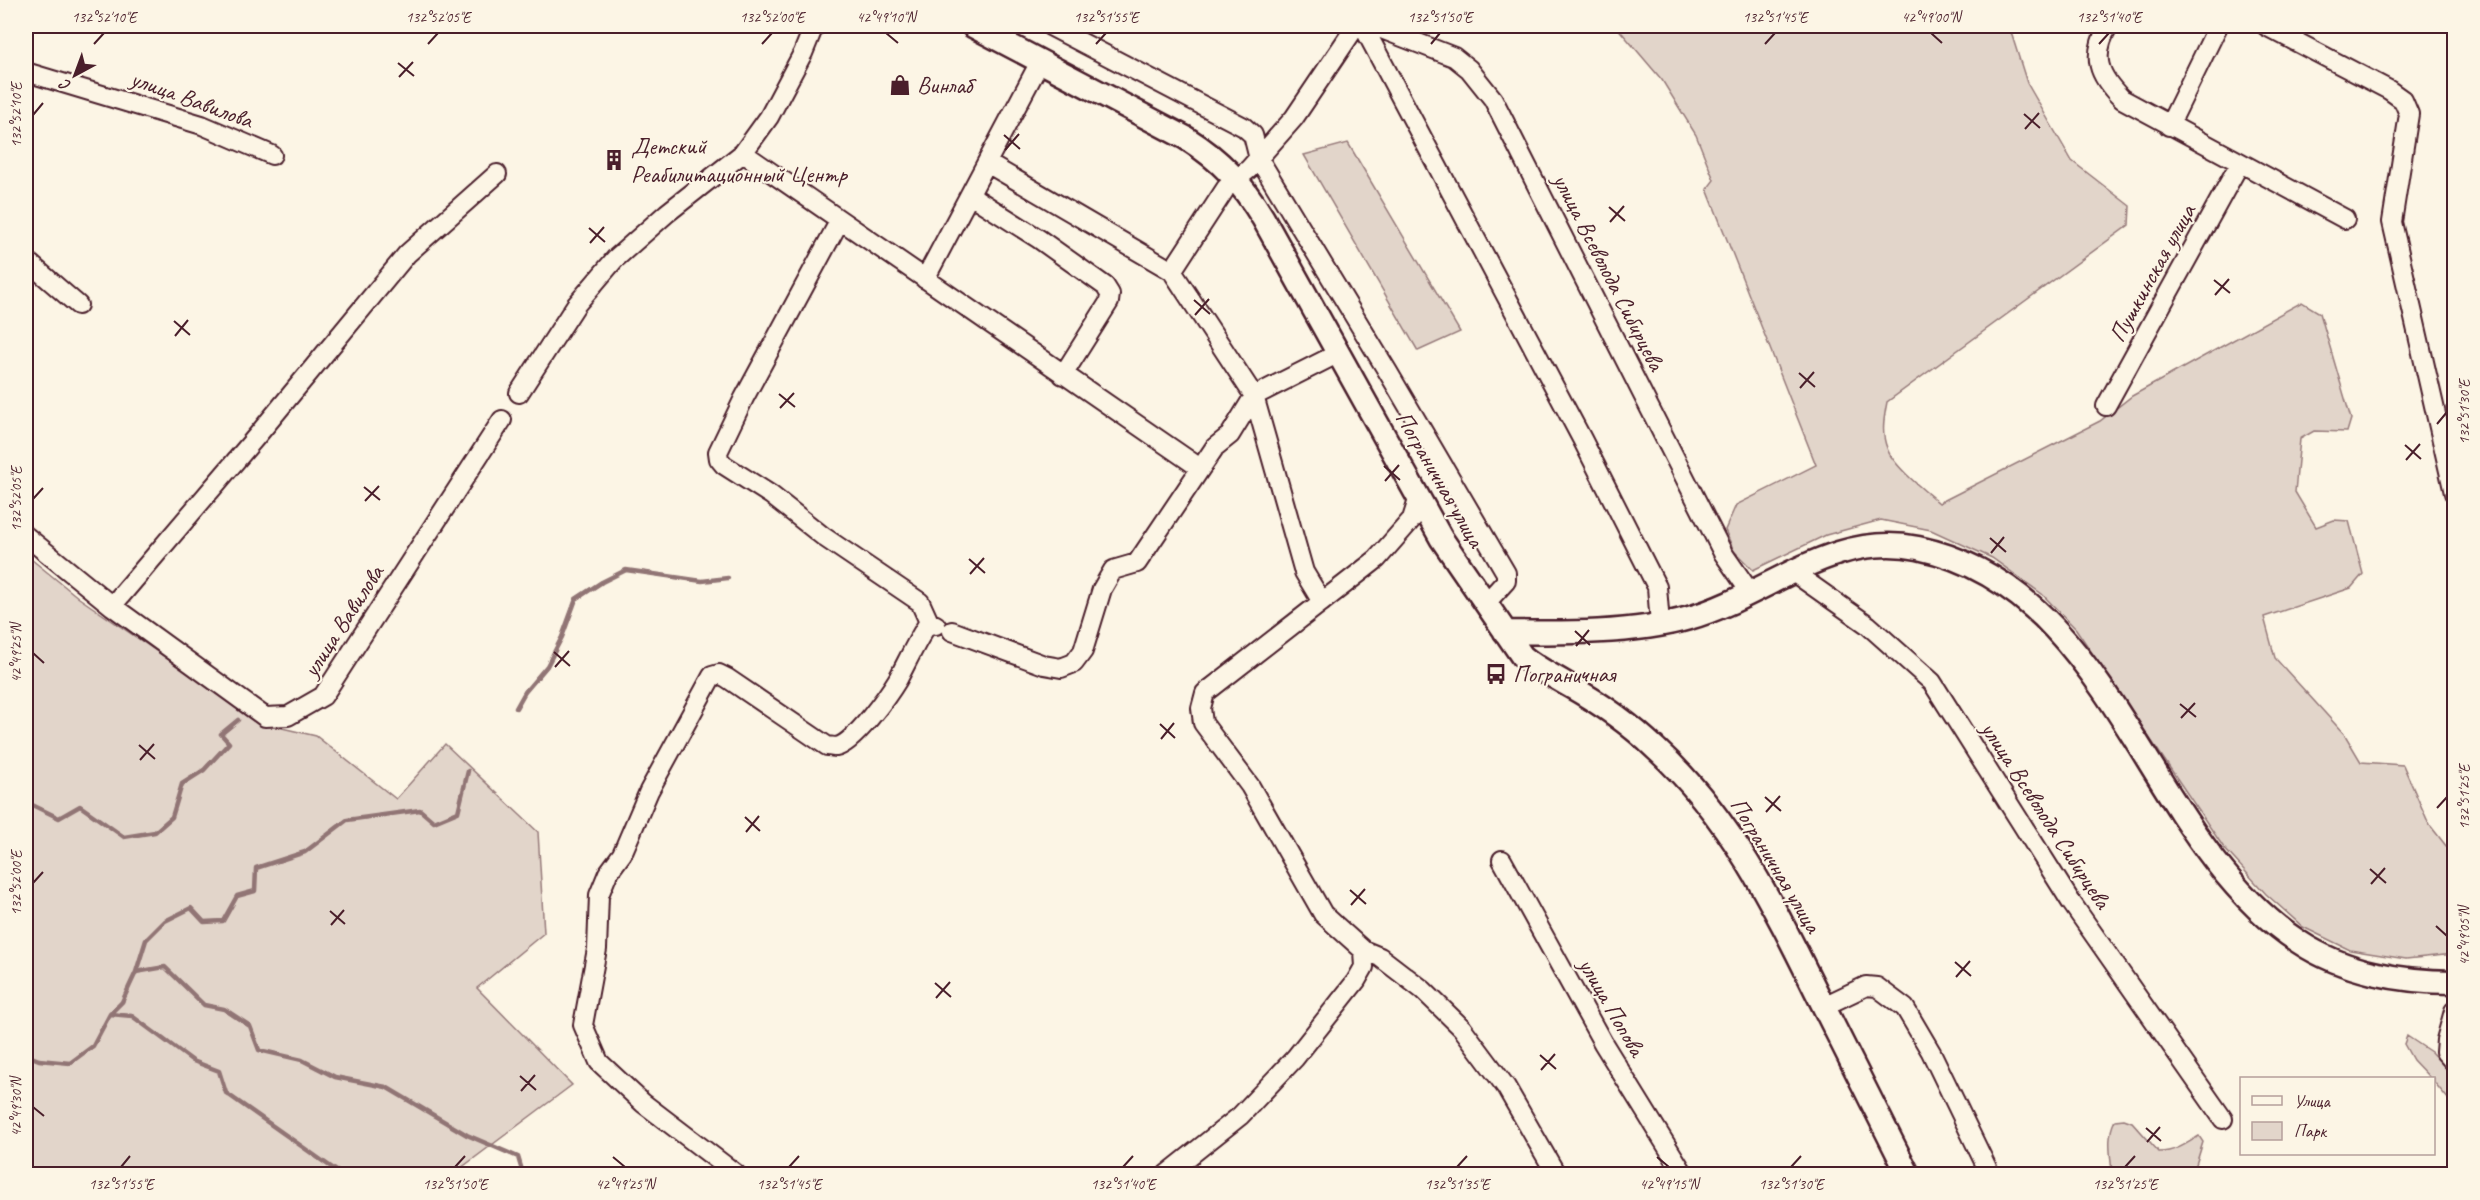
<svg xmlns="http://www.w3.org/2000/svg" width="2480" height="1200" font-family="Caveat,sans-serif">
	<rect width="100%" height="100%" fill="#fcf5e5"/>
	<filter id="ink" filterUnits="userSpaceOnUse"><feTurbulence type="fractalNoise" baseFrequency=".0167" numOctaves="2"/><feDisplacementMap in="SourceGraphic" scale="12" xChannelSelector="R" yChannelSelector="G"/><feConvolveMatrix kernelMatrix="1 2 1 2 8 2 1 2 1" color-interpolation-filters="sRGB"/></filter>
	<g filter="url(#ink)">
		<path fill="#e2d5ca" stroke="#967a7a" stroke-width="1.5" d="M1616,26H2009L2027,83L2072,161L2130,206L2129,225L1887,402C1884,417 1881,433 1887,448C1892,465 1925,491 1939,503L2100,421L2132,396L2302,302L2320,313L2351,419L2347,432L2314,431L2300,439L2295,492L2316,527L2334,520L2349,521L2363,574L2351,588L2264,617L2275,658L2345,735L2361,762L2403,765L2429,824L2454,856V954L2406,959L2350,950L2303,927L2266,894L2224,848L2076,629L2042,594L1992,558L1931,530L1881,520L1826,535L1753,570L1734,551L1725,530L1736,505L1816,465L1707,189L1714,180L1696,135L1662,80Z
			M1348,143L1460,332L1418,351L1304,155Z
			M26,555L79,598L261,723L316,736L396,799L445,744L538,832L544,933L477,988L572,1085L453,1174H26Z
			M2407,1036L2431,1052L2454,1077V1106L2434,1082V1078H2430L2413,1060L2404,1044Z
			M2124,1119L2132,1122L2159,1152C2175,1152 2186,1144 2199,1136L2203,1142L2193,1174H2112C2111,1155 2106,1138 2115,1120Z"/>
		<g fill="none" stroke-linecap="round" stroke-linejoin="round">
			<path stroke="#917474" stroke-width="4.5" d="M516,708L525,692L547,666L562,637L576,599L602,582L626,570L702,581L728,578
				M26,802L59,818L80,806L124,837L155,832L172,817L182,784L204,770L229,743L221,734L238,720
				M136,972L165,967L204,1005L224,1009L250,1026L259,1050L302,1060L335,1077L386,1087L467,1135L518,1157L523,1174
				M110,1014L132,1016L193,1061L219,1071L226,1093L341,1174
				M26,1055L39,1060L70,1063L93,1046L110,1014L122,1002L136,972L146,940L165,921L191,908L204,922L223,921L237,896L255,891L256,868L305,852L347,820L420,810L434,822L458,812L468,771"/>
			<defs>
				<path id="minor" d="M1050,26L1244,127L1253,135L1259,159L1388,372L1506,573V581L1485,604
					M1363,26L1582,439L1657,587L1660,624
					M1374,26L1454,57L1469,69L1493,99L1723,553L1750,592
					M2108,26C2091,57 2098,75 2122,99L2345,219
					M2266,26L2389,90L2403,100L2409,114L2392,222L2454,493
					M26,72L202,125L272,155
					M2169,126L2218,26
					M743,153L1200,468
					M987,163L1172,271L1254,396L1304,572L1322,602
					M970,195L1039,239L1105,286L1110,294L1109,302L1063,375
					M840,220L744,398L718,452L719,459L724,465L771,495L824,537L920,602L929,622L936,625
					M26,260L78,305
					M1172,271L1226,188L1249,169L1294,118L1356,26
					M925,279L1041,60
					M519,393L576,305L615,259L667,213L743,153L769,117L803,53L814,26
					M2106,406L2240,163
					M1418,500L1412,519L1377,559L1205,693L1201,708L1203,723L1250,786L1323,914L1363,950L1380,957L1423,990L1462,1028L1506,1087L1556,1174
					M26,536L112,606L265,717L288,716L323,696L502,420
					M1793,572L1868,625L1932,682L2071,902L2223,1119
					M112,606L256,437L407,254L497,174
					M952,631L1044,665L1061,668L1074,663L1083,651L1102,589L1113,570L1137,563L1215,447L1230,435L1254,396L1339,353
					M1502,860L1603,1043L1684,1174
					M1824,1006L1866,986L1877,987L1905,1008L1931,1052L1990,1174
					M2454,1011L2446,1040L2445,1052L2454,1062
					M736,1174L643,1103L599,1062L583,1025L597,949L599,895L608,873L622,854L649,791L712,676L719,674L727,678L827,746C830,746 833,747 836,747C853,745 889,694 898,679C908,660 917,640 929,622
					M1167,1174L1240,1116L1295,1058L1356,981L1364,967L1363,950"/>
				<path id="major" d="M973,26L1186,138C1222,161 1241,182 1263,218L1441,538L1522,656C1536,668 1552,675 1568,685C1600,703 1630,724 1656,749C1729,815 1773,904 1816,991C1847,1052 1877,1113 1908,1174
					M1505,632C1561,633 1635,634 1689,618C1767,596 1832,530 1918,548C2115,589 2145,841 2299,942C2344,972 2402,982 2454,982"/>
			</defs>
			<use href="#minor" stroke="#4a1f2b" stroke-width="22"/>
			<use href="#major" stroke="#4a1f2b" stroke-width="27"/>
			<use href="#minor" stroke="#fcf5e5" stroke-width="18"/>
			<use href="#major" stroke="#fcf5e5" stroke-width="22"/>
		</g>
	</g>
	<path fill="none" stroke="#4a1f2b" stroke-width="2" d="M886,33L898,43M1931,33L1942,43M94,44L104,33M428,44L438,33M762,44L772,33M1096,44L1106,33M1431,44L1440,33M1765,44L1775,33M2099,44L2109,33M398,63L414,76M399,77L413,62M2024,114L2040,128M33,115L43,103M2025,129L2039,113M1004,135L1020,149M1005,150L1019,134M1609,207L1625,221M1610,222L1624,206M589,228L605,242M590,243L604,227M2214,280L2230,293M2215,295L2229,279M1194,300L1210,314M1195,315L1209,299M174,321L190,335M175,336L188,320M1799,373L1815,387M1800,388L1814,372M779,394L795,407M780,408L794,393M2437,424L2447,412M2405,445L2421,459M2406,460L2420,444M1384,466L1400,480M1385,481L1399,465M364,487L380,500M33,499L43,488M365,501L379,486M1990,538L2006,552M1991,553L2004,537M969,559L985,573M970,574L984,558M1575,631L1590,645M1576,646L1589,630M554,652L570,666M33,653L44,663M555,667L569,651M2180,704L2196,717M2181,718L2195,703M1160,724L1175,738M1161,739L1174,723M139,745L155,759M140,760L154,744M1765,797L1781,811M2437,808L2447,797M1766,812L1780,796M745,817L760,831M746,832L759,816M2370,869L2386,883M33,883L43,872M2371,884L2385,868M1350,890L1366,904M1351,905L1365,889M330,911L345,924M331,925L344,910M2436,926L2447,936M1955,962L1971,976M1956,977L1970,961M935,983L951,997M936,998L950,982M1540,1055L1556,1069M1541,1070L1555,1054M520,1076L536,1090M521,1091L535,1075M33,1107L44,1116M2146,1128L2161,1141M2147,1142L2160,1127M613,1157L625,1167M1657,1157L1669,1167M121,1167L130,1156M455,1167L465,1156M789,1167L799,1156M1123,1167L1133,1156M1457,1167L1467,1156M1791,1167L1801,1156M2125,1167L2135,1156"/>
	<defs>
		<symbol id="shop-bare" viewBox="-9 -9 18 18"><path d="M-5-2.5h2.3a2.7 3.5 0 0 1 5.4 0H5L5.5 6h-11ZM-1.5-2.5h3a1.5 2.3 0 0 0-3 0Z" fill="#4a1f2b" stroke="#fcf5e5" stroke-width="2.5" paint-order="stroke"/></symbol>
		<symbol id="building-bare" viewBox="-9 -9 18 18"><path d="M-4-6H4V6H1V3H-1V6H-4ZM-2.5-4.3h1.7v1.8h-1.7ZM.8-4.3h1.7v1.8H.8ZM-2.5-1h1.7V.8h-1.7ZM.8-1h1.7V.8H.8Z" fill="#4a1f2b" stroke="#fcf5e5" stroke-width="2.5" paint-order="stroke"/></symbol>
		<symbol id="bus-bare" viewBox="-9 -9 18 18"><path d="M-5-6H5V4H4V6H2V4H-2V6H-4V4H-5ZM-3.5-4V0h7V-4ZM-3.5 1.2v1.5H-2V1.2ZM2 1.2v1.5H3.5V1.2Z" fill="#4a1f2b" stroke="#fcf5e5" stroke-width="2.5" paint-order="stroke"/></symbol>
	</defs>
	<g fill-rule="evenodd">
		<use href="#shop-bare" x="885" y="70" width="30" height="30"/>
		<use href="#building-bare" x="599" y="145" width="30" height="30"/>
		<use href="#bus-bare" x="1481" y="659" width="30" height="30"/>
	</g>
	<g text-anchor="middle" stroke-width="4.5" stroke-linejoin="round" paint-order="stroke">
		<g font-size="24" fill="#4a1f2b" stroke="#fcf5e5" text-anchor="start">
			<text x="917" y="93">Винлаб</text>
			<text x="631" y="154">Детский<tspan x="631" dy="28">Реабилитационный Центр</tspan></text>
			<text x="1513" y="682">Пограничная</text>
		</g>
		<g font-size="24" fill="#4a1f2b" stroke="#fcf5e5">
			<text transform="translate(192 99) rotate(20)" y="8">улица Вавилова</text>
			<text transform="translate(1609 272) rotate(63)" y="8">улица Всеволода Сибирцева</text>
			<text transform="translate(2152 273) rotate(-61)" y="8">Пушкинская улица</text>
			<text transform="translate(1440 479) rotate(60)" y="8">Пограничная улица</text>
			<text transform="translate(343 621) rotate(-57)" y="8">улица Вавилова</text>
			<text transform="translate(2046 815) rotate(57)" y="8">улица Всеволода Сибирцева</text>
			<text transform="translate(1776 865) rotate(59)" y="8">Пограничная улица</text>
			<text transform="translate(1612 1007) rotate(60)" y="8">улица Попова</text>
		</g>
	</g>
	<rect width="2480" height="1200" fill="none" stroke="#fcf5e5" stroke-width="66"/>
	<rect x="2240" y="1077" width="195" height="78" fill="#fcf5e5" stroke="#b59f9b" stroke-width="1.5"/>
	<rect x="2252" y="1096" width="30" height="9" fill="#fcf5e5" stroke="#b59f9b" stroke-width="1.5"/>
	<text x="2294" y="1107" font-size="18" fill="#4a1f2b">Улица</text>
	<rect x="2252" y="1122" width="30" height="18" fill="#e2d5ca" stroke="#b59f9b" stroke-width="1.5"/>
	<text x="2294" y="1137" font-size="18" fill="#4a1f2b">Парк</text>
	<g transform="translate(75 75) rotate(221)" stroke="#fcf5e5" stroke-width="4.5" paint-order="stroke">
	<path d="M0-4.5L10 22L0 15L-10 22Z" fill="#4a1f2b"/>
	<text y="-9" font-size="16" font-weight="bold" text-anchor="middle" fill="#4a1f2b">С</text>
	</g>
	<rect x="33" y="33" width="2414" height="1134" fill="none" stroke="#4a1f2b" stroke-width="2"/>
	<g font-size="15" text-anchor="middle" fill="#4a1f2b">
		<text x="104" y="22">132°52'10"E</text>
		<text x="438" y="22">132°52'05"E</text>
		<text x="772" y="22">132°52'00"E</text>
		<text x="886" y="22">42°49'10"N</text>
		<text x="1106" y="22">132°51'55"E</text>
		<text x="1440" y="22">132°51'50"E</text>
		<text x="1775" y="22">132°51'45"E</text>
		<text x="1931" y="22">42°49'00"N</text>
		<text x="2109" y="22">132°51'40"E</text>
		<text transform="translate(16 115) rotate(-90)" y="5">132°52'10"E</text>
		<text transform="translate(2464 412) rotate(-90)" y="5">132°51'30"E</text>
		<text transform="translate(16 499) rotate(-90)" y="5">132°52'05"E</text>
		<text transform="translate(16 653) rotate(-90)" y="5">42°49'25"N</text>
		<text transform="translate(2464 797) rotate(-90)" y="5">132°51'25"E</text>
		<text transform="translate(16 883) rotate(-90)" y="5">132°52'00"E</text>
		<text transform="translate(2464 936) rotate(-90)" y="5">42°49'05"N</text>
		<text transform="translate(16 1107) rotate(-90)" y="5">42°49'30"N</text>
		<text x="121" y="1189">132°51'55"E</text>
		<text x="455" y="1189">132°51'50"E</text>
		<text x="625" y="1189">42°49'25"N</text>
		<text x="789" y="1189">132°51'45"E</text>
		<text x="1123" y="1189">132°51'40"E</text>
		<text x="1457" y="1189">132°51'35"E</text>
		<text x="1669" y="1189">42°49'15"N</text>
		<text x="1791" y="1189">132°51'30"E</text>
		<text x="2125" y="1189">132°51'25"E</text>
	</g>
</svg>
